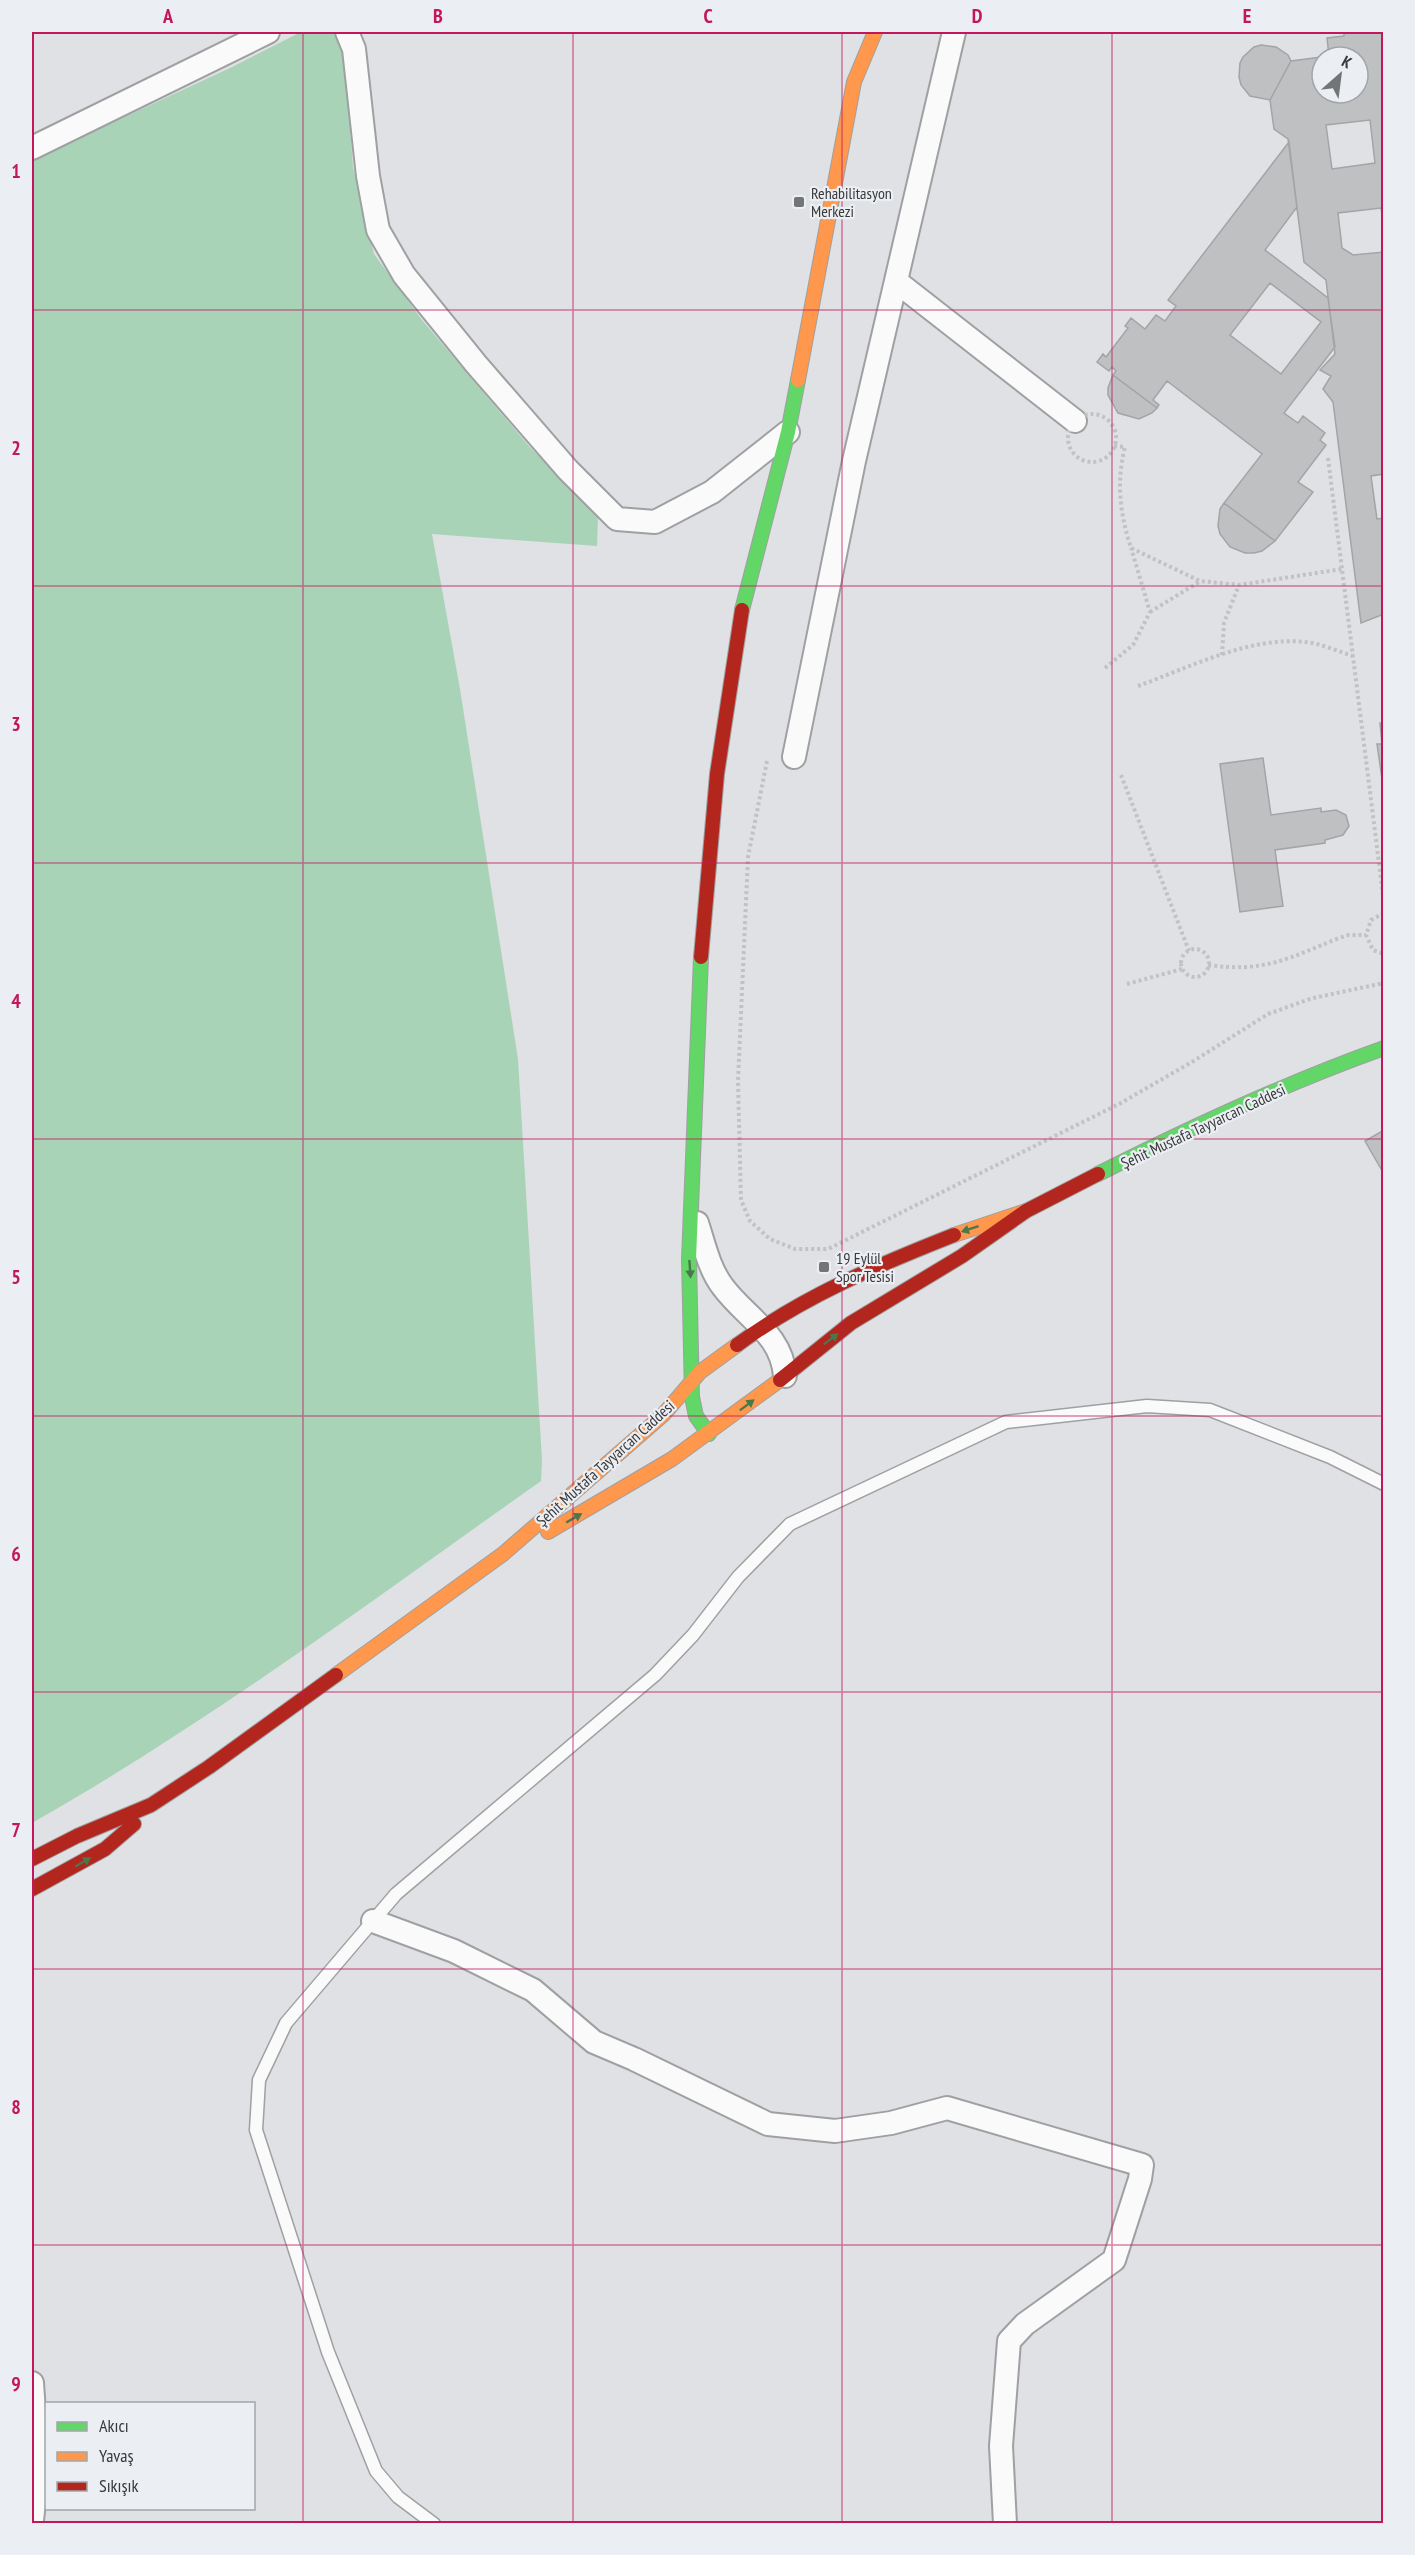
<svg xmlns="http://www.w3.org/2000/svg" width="1415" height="2555" font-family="'PT Sans Narrow',sans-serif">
	<rect width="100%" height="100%" fill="#dfe1e4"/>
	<path fill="#a9d3b7" d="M301,32H337L344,48L353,167L374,254L422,320L528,445L598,517L597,546L432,534L460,689L518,1059L542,1460L541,1481C374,1599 210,1722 32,1823V160L232,67Z"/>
	<path fill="#bfc0c2" stroke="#a2a4a6" stroke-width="1.5" fill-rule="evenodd" d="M1344,32H1384V226L1381,208L1338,213L1342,248L1353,255L1384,252V474L1371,476L1377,519L1384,518V614L1361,623L1333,402L1323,389L1331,376L1320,370L1335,354L1326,280L1304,262L1288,139L1274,129L1270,100L1291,61L1329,56L1327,38L1344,36ZM1322,57H1358V93H1322ZM1370,120L1375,163L1332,169L1326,125Z
		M1261,45L1276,47L1288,55L1291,61L1270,100L1250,96L1241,85L1239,77L1240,63L1243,57L1254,47Z
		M1289,142L1297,207L1265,250L1328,298L1335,347L1284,413L1298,423L1303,416L1325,433L1320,440L1326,445L1298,482L1313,492L1275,541L1224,503L1262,454L1167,381L1153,400L1159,405L1157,408L1113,375L1116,371L1112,367L1109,371L1097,362L1103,354L1106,357L1128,328L1125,326L1131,318L1145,329L1156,315L1165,321L1176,306L1168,300ZM1270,283L1321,322L1281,374L1230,335Z
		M1113,375L1157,408L1152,413L1139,419L1118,413L1108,395V388Z
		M1224,503L1275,541L1262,551L1254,553H1245L1230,547L1220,534L1218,526L1220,509Z
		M1380,723H1384V793L1377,744H1382Z
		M1263,758L1271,815L1321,808V812L1336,810L1346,815L1349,826L1343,835L1325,840V843L1275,850L1283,906L1240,912L1220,764Z
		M1384,1130V1174L1365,1141Z"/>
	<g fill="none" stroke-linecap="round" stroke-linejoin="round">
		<defs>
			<path id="lane" d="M434,2524L398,2497L376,2471L328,2352L256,2130L259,2080L286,2023L396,1894L655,1675L693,1635L738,1577L790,1524L1006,1422L1147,1406L1210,1410L1330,1457L1384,1484"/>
			<path id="street" d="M347,32L354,49L368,176L378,230L404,275L476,364L568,470L617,519L655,522L712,492L788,432
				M32,148L268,32
				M897,282L1075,421
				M794,757L854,461L954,32
				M697,1223C704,1244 709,1269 723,1287C746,1318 782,1334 785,1376
				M373,1921L454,1951L533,1990L594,2042L634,2059L768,2124L835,2131L891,2123L947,2108L1142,2165L1140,2179L1114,2260L1025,2324L1009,2341L1001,2446L1005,2524
				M32,2383L38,2469L32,2520"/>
			<path id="fast" d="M742,610L788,432L798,380
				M701,957L689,1259L692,1397L696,1416L709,1434
				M1098,1174C1191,1127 1286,1083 1384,1048"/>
			<path id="slow" d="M798,380L854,82L875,32
				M954,1235L1026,1211
				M548,1532L672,1459L780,1380
				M336,1675L503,1554L663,1415L700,1372L737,1345"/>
			<path id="jam" d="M701,957L717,774L742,610
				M737,1345C804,1296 878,1265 954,1235
				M780,1380L851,1323L962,1256L1026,1211L1098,1174
				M32,1859L77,1836L151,1805L209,1767L336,1675
				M32,1889L105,1849L134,1824"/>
		</defs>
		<use href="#lane" stroke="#9ea0a1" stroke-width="15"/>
		<use href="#street" stroke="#9ea0a1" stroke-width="26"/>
		<use href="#fast" stroke="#9ea0a1" stroke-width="16"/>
		<use href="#slow" stroke="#9ea0a1" stroke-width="16"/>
		<use href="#jam" stroke="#9ea0a1" stroke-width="16"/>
		<path stroke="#c2c2c3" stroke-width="4" stroke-dasharray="3 3" stroke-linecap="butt" d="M1068 438a24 24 0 1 1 48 0a24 24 0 1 1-48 0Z
			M1114,446L1125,447C1116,482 1120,514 1131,548L1200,581L1239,585L1342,569
			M1328,458L1384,903
			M1150,612L1199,582
			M1222,655L1224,623L1239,585
			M1105,668L1133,645L1150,612L1131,548
			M1138,686C1188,668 1250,636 1304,642C1320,643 1337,651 1353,656
			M767,761L748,857L738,1081L741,1200L750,1221L770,1239L795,1249H828L1119,1104L1192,1062L1268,1014L1313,998L1384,983
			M1121,775L1189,951
			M1384,913L1371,920L1366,935L1373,950L1384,954
			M1181 963a14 14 0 1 1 28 0a14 14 0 1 1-28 0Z
			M1208,965C1265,973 1289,958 1339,938L1349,935H1366
			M1127,984L1182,969"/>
		<use href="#lane" stroke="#fafafb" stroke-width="12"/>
		<use href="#street" stroke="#fafafb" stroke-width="22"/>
		<use href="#fast" stroke="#63d668" stroke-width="14"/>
		<use href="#slow" stroke="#ff974d" stroke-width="14"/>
		<use href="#jam" stroke="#b3261e" stroke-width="14"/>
	</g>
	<defs><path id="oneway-solid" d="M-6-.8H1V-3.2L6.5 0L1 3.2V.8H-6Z" transform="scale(1.5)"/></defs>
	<g fill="#49784d">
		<use href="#oneway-solid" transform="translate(970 1229) rotate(162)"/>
		<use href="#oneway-solid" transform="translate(690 1269) rotate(86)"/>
		<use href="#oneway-solid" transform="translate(831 1339) rotate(-37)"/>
		<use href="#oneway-solid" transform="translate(747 1405) rotate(-37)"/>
		<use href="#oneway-solid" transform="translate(574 1518) rotate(-30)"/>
		<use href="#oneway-solid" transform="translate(83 1862) rotate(-30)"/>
	</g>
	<path fill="none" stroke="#c2185b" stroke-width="1.5" stroke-opacity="0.55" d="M303,32V2524M573,32V2524M842,32V2524M1112,32V2524M32,310H1384M32,586H1384M32,863H1384M32,1139H1384M32,1416H1384M32,1692H1384M32,1969H1384M32,2245H1384"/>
	<g fill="#727476" stroke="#ebeef2" stroke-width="2">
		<rect x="793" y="196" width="12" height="12" rx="3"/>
		<rect x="818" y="1261" width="12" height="12" rx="3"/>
	</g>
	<g text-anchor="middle" stroke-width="4.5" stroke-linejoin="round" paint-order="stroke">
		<g font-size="16" fill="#38393b" stroke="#ebeef2" text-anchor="start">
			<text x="811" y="199">Rehabilitasyon<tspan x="811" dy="18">Merkezi</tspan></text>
			<text x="836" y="1264">19 Eylül<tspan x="836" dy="18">Spor Tesisi</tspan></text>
		</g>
		<g font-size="16" fill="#38393b" stroke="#ebeef2">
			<text transform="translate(1203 1126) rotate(-25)" y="6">Şehit Mustafa Tayyarcan Caddesi</text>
			<text transform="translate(605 1463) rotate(-42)" y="6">Şehit Mustafa Tayyarcan Caddesi</text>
		</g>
	</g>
	<rect width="1415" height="2555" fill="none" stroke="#ebeef2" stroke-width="66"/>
	<rect x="45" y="2402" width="210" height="108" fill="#ebeef2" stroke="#a3a6a9" stroke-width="1.5"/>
	<rect x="57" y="2422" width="30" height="9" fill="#63d668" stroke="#a3a6a9" stroke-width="1.5"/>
	<text x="99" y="2432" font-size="18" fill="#38393b">Akıcı</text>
	<rect x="57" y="2452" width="30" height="9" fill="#ff974d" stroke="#a3a6a9" stroke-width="1.5"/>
	<text x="99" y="2462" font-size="18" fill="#38393b">Yavaş</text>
	<rect x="57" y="2482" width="30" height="9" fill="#b3261e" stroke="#a3a6a9" stroke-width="1.5"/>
	<text x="99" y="2492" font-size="18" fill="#38393b">Sıkışık</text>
	<g transform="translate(1340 75) rotate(28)"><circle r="28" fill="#ebeef2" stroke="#a3a6a9" stroke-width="1.5"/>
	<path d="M0-4.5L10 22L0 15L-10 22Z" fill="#727476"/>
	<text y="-9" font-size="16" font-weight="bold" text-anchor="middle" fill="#38393b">K</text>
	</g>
	<rect x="33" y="33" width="1349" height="2489" fill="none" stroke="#c2185b" stroke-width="2"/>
	<g font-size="20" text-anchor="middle" font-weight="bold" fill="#c2185b">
		<text x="168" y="23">A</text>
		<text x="438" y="23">B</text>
		<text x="708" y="23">C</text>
		<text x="977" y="23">D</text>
		<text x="1247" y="23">E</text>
		<text x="16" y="178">1</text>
		<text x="16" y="455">2</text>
		<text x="16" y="731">3</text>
		<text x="16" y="1008">4</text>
		<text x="16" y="1284">5</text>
		<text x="16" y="1561">6</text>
		<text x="16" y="1837">7</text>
		<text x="16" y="2114">8</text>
		<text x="16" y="2391">9</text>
	</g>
</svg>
